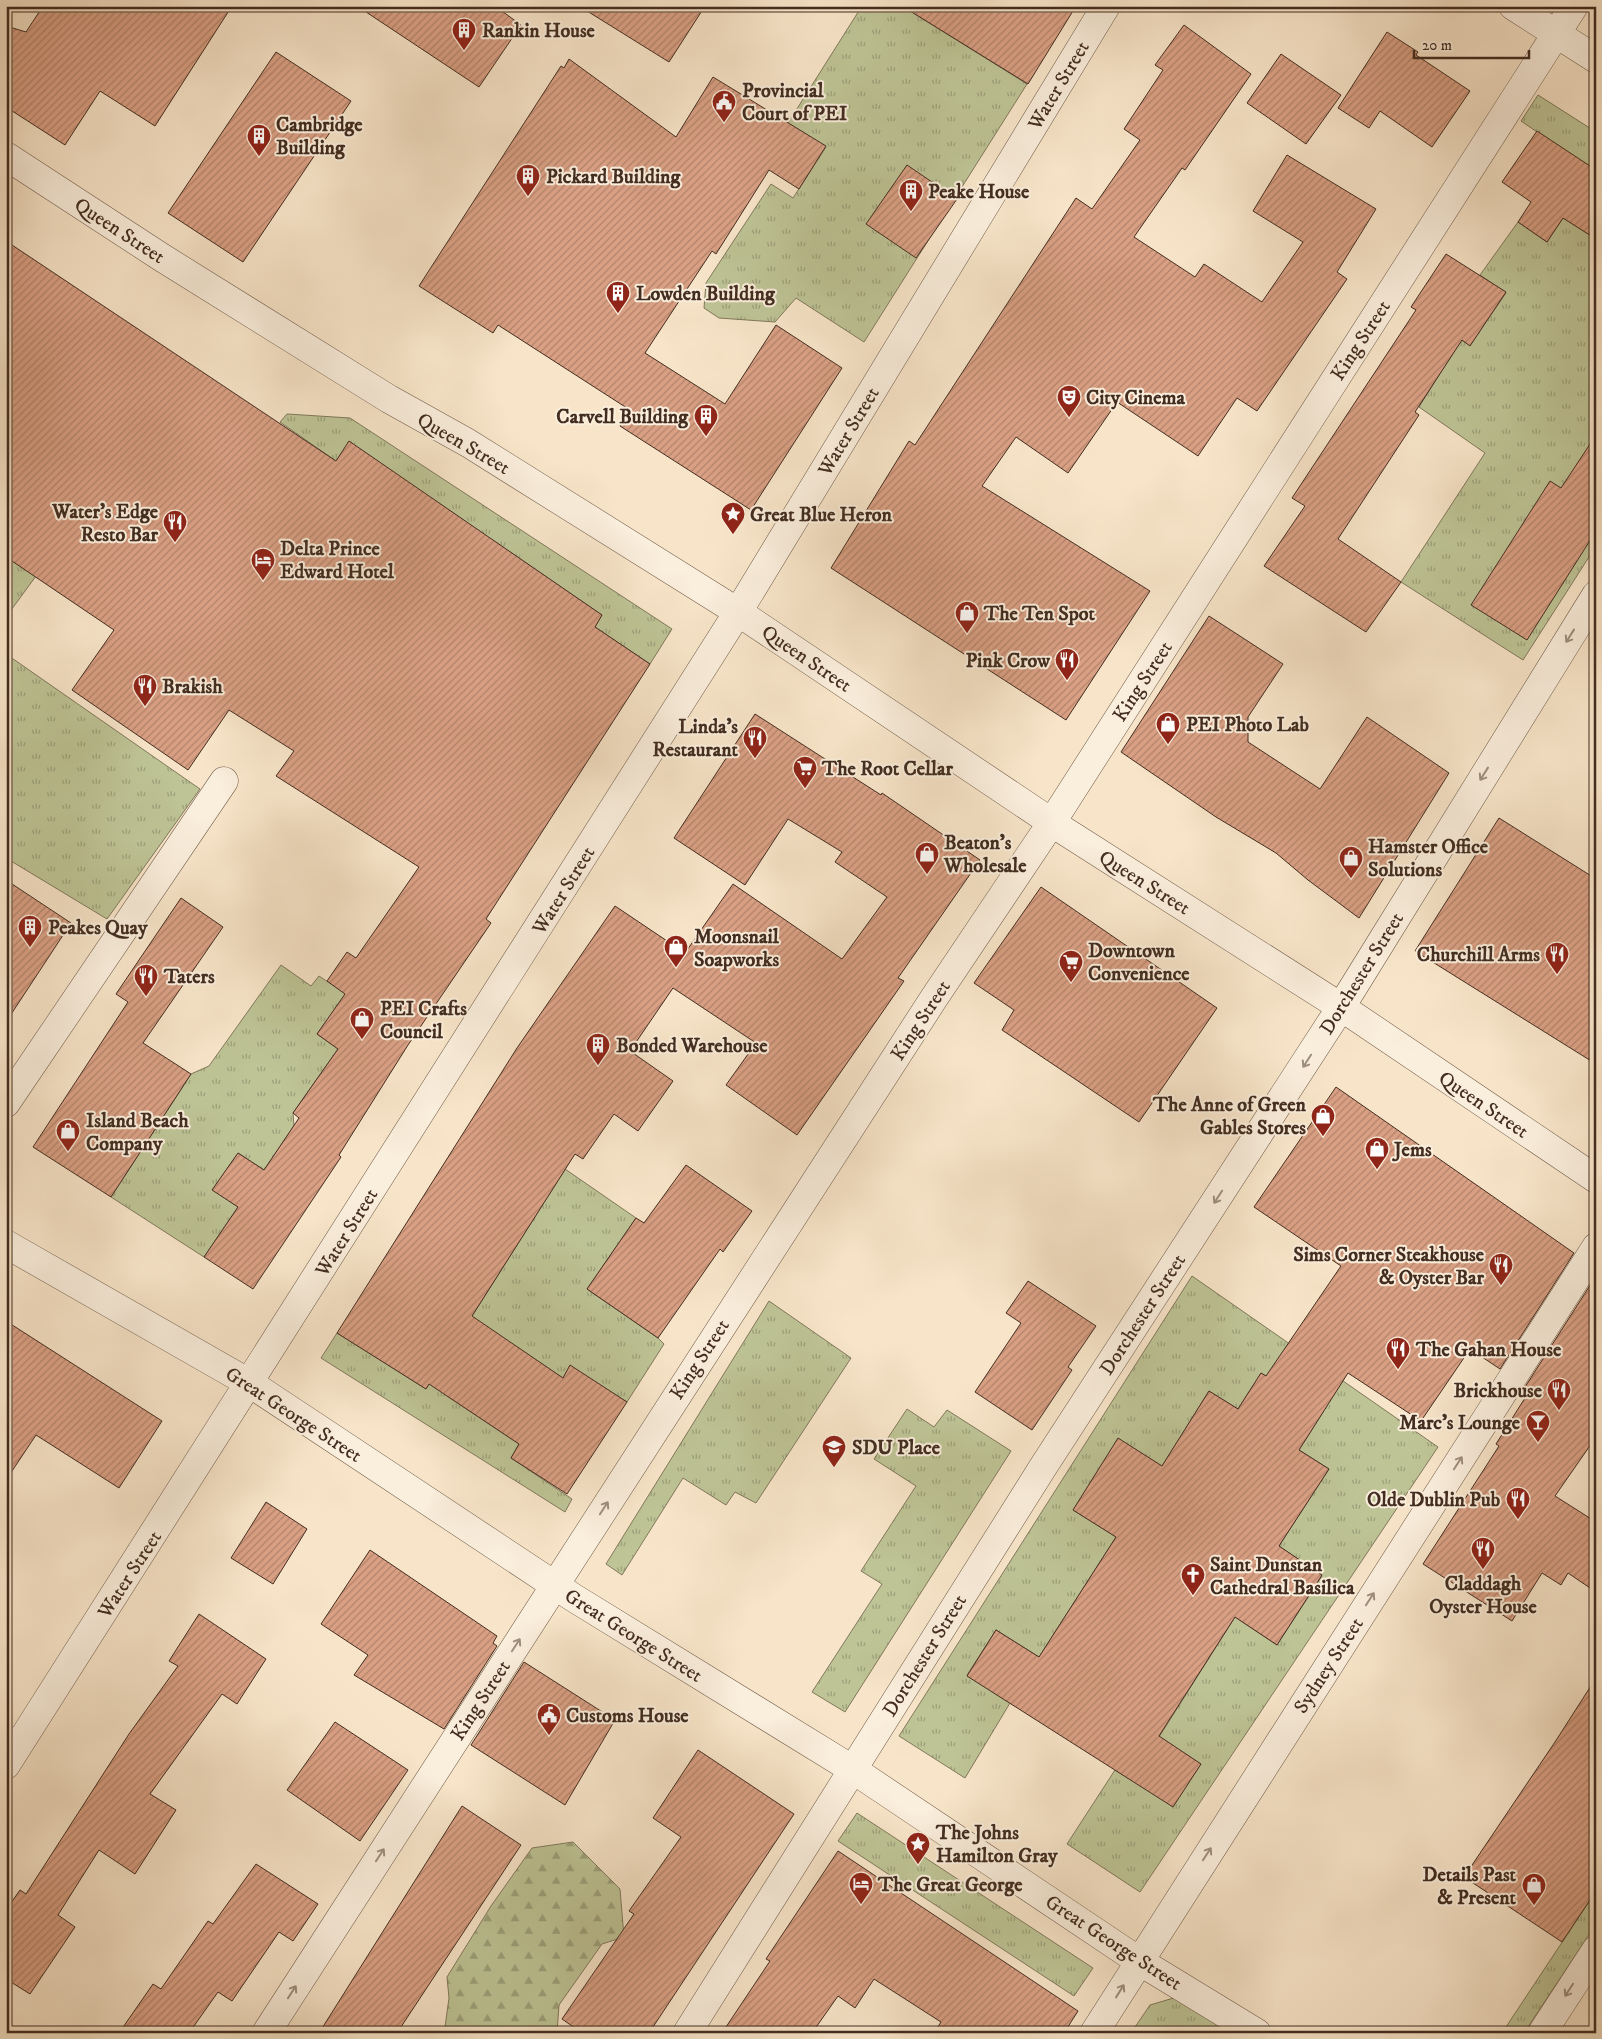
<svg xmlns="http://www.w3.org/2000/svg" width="1602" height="2039" font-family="'IM FELL DW Pica',serif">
	<defs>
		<pattern id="grass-tufts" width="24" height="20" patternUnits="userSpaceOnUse" patternTransform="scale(1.25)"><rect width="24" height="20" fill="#bec496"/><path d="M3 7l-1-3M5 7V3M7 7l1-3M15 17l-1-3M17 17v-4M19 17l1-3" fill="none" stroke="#9ca07a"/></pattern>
		<pattern id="forest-firs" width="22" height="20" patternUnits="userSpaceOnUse" patternTransform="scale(1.25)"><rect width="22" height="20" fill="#bec496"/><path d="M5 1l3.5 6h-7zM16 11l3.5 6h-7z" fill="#9ca07a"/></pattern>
		<pattern id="building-hatch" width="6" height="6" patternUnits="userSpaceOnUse" patternTransform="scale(1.25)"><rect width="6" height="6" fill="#daa084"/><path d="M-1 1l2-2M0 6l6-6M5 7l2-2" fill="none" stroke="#b2836c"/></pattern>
	</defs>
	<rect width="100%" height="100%" fill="#f8e5c9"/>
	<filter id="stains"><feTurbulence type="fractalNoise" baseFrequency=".004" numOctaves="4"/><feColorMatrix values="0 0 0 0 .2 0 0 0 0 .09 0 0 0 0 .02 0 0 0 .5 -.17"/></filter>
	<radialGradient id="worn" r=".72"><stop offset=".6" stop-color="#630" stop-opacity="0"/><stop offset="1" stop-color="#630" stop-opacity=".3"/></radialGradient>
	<path fill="url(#grass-tufts)" stroke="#80785b" d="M862,6H902L1027,84L864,342L796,298L775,322L719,318L704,308L706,283L771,184L793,198L826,147L788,123Z
		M1538,95L1596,132V172L1521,121Z
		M1563,218L1596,239V546L1523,660L1401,582L1485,453L1419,407L1461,340L1470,345L1506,293L1480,275L1518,222L1547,242Z
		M287,414L350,418L672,629L650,664L595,627L602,615L349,442L336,461L280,422Z
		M6,557L36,576L6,617Z
		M6,654L200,789L107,919L6,858Z
		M281,965L311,986L319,976L346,994L317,1034L338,1049L293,1113L294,1126L264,1170L238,1153L213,1189L238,1207L204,1257L111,1197L191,1074L209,1066Z
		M565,1169L636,1218L587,1289L658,1338L664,1344L627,1402L570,1366L563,1378L491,1330L447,1396L519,1444L511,1458L572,1499L565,1512L321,1358L337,1333L426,1389Z
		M1192,1276L1438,1447L1140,1892L1067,1844L1115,1770L1173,1806L1201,1764L1159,1737L1235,1617L1277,1645L1322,1576L1279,1546L1329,1469L1299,1450L1323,1412L1261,1373L1238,1409L1209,1391L1162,1466L1118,1439L1073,1510L1116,1537L1039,1657L996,1630L967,1675L1010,1703L965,1778L899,1736Z
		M769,1301L851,1358L756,1503L735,1492L726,1505L683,1478L622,1575L606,1564Z
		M907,1409L934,1427L947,1410L1011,1451L845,1712L812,1692L882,1584L861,1571L916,1486L874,1459Z
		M857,1813L1093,1968L1074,1996L838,1841Z
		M1596,1891V1924L1524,2033H1502Z
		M1177,1997L1237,2033H1131L1150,2005Z"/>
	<path fill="url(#forest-firs)" stroke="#80785b" d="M573,1842L620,1889L624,1937L602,1944L559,2005L557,2033H431L445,2027L449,1998L447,1977L491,1906L532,1848Z"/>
	<path fill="url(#building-hatch)" stroke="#432d20" d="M43,6H232L155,126L100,91L65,145L6,107V26L26,32Z
		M357,6H495L521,25L479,87Z
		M579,6H705L669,62Z
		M902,6H1076L1028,84Z
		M1184,25L1251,74L1185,170L1182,168L1134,237L1195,277L1204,264L1262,302L1303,242L1253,211L1287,155L1376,209L1337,272L1347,279L1257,411L1237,398L1198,456L1117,402L1068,473L1016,437L982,486L1150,591L1066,720L831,568L909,441L915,445L1076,198L1092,209L1140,140L1124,129L1163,70L1155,65Z
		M1387,32L1418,52L1416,55L1470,91L1432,147L1380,111L1369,128L1338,108Z
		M276,52L351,101L243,262L168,213Z
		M1281,54L1341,95L1306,144L1247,103Z
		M569,59L676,137L713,77L826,146L799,189L769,170L716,254L712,251L645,353L725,404L776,325L842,368L751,510L620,426L630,410L498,325L493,333L419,286L561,66L564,68Z
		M1537,131L1596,170V239L1563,218L1547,242L1518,222L1531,202L1502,182Z
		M907,165L957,199L916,258L866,224Z
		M6,241L336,461L349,441L602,615L595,627L650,664L486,919L491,923L408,1045L339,1155L341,1157L253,1289L204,1257L238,1207L212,1190L238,1153L264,1170L299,1118L293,1113L338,1049L317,1034L345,994L327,981L347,952L356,958L419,867L276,776L294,751L229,710L188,770L72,690L114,630L6,557Z
		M1446,254L1506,292L1470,346L1462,340L1415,412L1419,415L1338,539L1401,582L1366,632L1264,566L1305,506L1292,498L1416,310L1411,307Z
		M1596,435V531L1527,640L1471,605L1550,481L1561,488Z
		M1209,616L1283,664L1248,717V742L1320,789L1367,717L1449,773L1359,918L1308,880L1276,853L1216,817L1121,752Z
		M755,714L881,795L882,793L980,860L898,978L904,981L797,1135L726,1085L756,1043L673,988L630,1051L673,1081L638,1131L614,1114L583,1159L575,1154L472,1316L563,1378L570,1365L627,1402L567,1494L511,1458L519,1444L429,1384L426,1389L337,1333L517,1048L615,906L685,953L733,884L842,959L887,897L835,862L842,852L788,819L745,885L674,838Z
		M1499,818L1596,879V1064L1415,951Z
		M6,880L71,923L6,1022Z
		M1041,887L1217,1008L1139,1122L1002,1030L1014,1010L974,983Z
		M181,898L223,927L143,1043L191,1074L111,1197L33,1147L128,1002L116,994Z
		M1336,1087L1574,1253L1500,1369L1470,1349L1421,1421L1348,1373L1299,1450L1329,1469L1279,1546L1322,1575L1277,1645L1235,1617L1159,1736L1201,1764L1173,1807L967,1676L996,1630L1039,1657L1116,1537L1073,1510L1118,1438L1162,1466L1209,1391L1238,1409L1261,1373L1266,1376L1341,1266L1254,1207Z
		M686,1165L752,1211L723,1252L720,1249L658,1338L587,1289L636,1218L644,1223Z
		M1596,1276V1437L1555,1496L1596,1522V1592L1568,1573L1561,1585L1542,1573L1512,1621L1423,1564L1499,1446L1496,1444L1530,1390L1525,1387Z
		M1028,1281L1096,1326L1068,1367L1072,1370L1032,1430L975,1392L1021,1323L1006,1313Z
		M6,1321L162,1421L119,1488L36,1435L6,1480Z
		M266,1502L307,1529L273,1584L231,1558Z
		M370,1550L497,1636L493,1643L497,1646L444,1729L354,1675L368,1655L321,1624Z
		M199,1614L266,1659L237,1704L222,1694L150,1794L176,1810L135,1874L99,1850L58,1915L75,1927L30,1994L6,1979V1910L20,1890L26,1894L129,1734L178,1666L169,1661Z
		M524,1662L615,1720L565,1805L471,1745Z
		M1596,1678V1891L1562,1942L1464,1877L1555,1742Z
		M335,1722L408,1770L360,1841L287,1790Z
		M698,1750L794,1814L649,2033H582L562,2019L634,1914L629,1911L681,1837L653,1818Z
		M462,1806L521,1845L397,2033H319Z
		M838,1851L1078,2011L1064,2033H934L941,2022L874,1979L855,2008L838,1996L812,2033H722L770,1961L766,1959Z
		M256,1864L318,1904L293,1941L279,1932L232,2001L218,1992L189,2033H119L153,1984L161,1989L208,1921L213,1924Z"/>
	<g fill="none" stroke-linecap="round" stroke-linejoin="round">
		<defs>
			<path id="minor" d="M1513,6L1596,59
				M6,156L161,257L389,399L468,443L738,612L1063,830L1341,1007L1596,1179
				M6,1103L224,781
				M6,1244L251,1384L574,1598L852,1769L1139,1961L1257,2033
				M6,1765L738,612L1106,6
				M266,2033L934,998L1052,822L1574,6
				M687,2033L1043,1467L1341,1007L1596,595
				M1094,2033L1596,1247
				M1542,2033L1596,1950"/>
		</defs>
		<use href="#minor" stroke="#705b4a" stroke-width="29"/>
		<use href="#minor" stroke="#faeedc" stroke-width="28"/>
	</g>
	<defs><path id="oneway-shaft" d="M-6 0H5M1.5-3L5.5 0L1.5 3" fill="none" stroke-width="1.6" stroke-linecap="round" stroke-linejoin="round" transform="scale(1.25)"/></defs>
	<g stroke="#9e8e7e">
		<use href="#oneway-shaft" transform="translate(1570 636) rotate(122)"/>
		<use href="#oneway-shaft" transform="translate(1484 774) rotate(122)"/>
		<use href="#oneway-shaft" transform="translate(1307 1061) rotate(123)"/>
		<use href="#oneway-shaft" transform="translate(1218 1197) rotate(123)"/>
		<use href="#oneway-shaft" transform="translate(1458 1463) rotate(-57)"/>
		<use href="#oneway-shaft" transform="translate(604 1508) rotate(-57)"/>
		<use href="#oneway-shaft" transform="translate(1370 1599) rotate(-57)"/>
		<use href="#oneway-shaft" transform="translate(516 1645) rotate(-57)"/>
		<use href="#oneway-shaft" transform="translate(1207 1854) rotate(-57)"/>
		<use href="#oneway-shaft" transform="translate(380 1855) rotate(-57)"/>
		<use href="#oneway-shaft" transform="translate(1569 1990) rotate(123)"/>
		<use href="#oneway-shaft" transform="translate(1120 1991) rotate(-58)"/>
		<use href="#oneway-shaft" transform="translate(292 1992) rotate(-57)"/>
	</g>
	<defs>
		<symbol id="building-pin" viewBox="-11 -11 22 30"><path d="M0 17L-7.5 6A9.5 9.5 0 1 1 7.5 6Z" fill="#8f2418" stroke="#faeedc"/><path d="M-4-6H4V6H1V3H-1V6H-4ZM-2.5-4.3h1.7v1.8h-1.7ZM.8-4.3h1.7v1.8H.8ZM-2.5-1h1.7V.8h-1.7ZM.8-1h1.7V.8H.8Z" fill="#fff"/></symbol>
		<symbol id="civic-pin" viewBox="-11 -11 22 30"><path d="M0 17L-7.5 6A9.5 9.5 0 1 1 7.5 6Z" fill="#8f2418" stroke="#faeedc"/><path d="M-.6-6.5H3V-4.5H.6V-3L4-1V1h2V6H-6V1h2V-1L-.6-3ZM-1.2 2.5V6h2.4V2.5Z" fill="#fff"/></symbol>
		<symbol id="theatre-pin" viewBox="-11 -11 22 30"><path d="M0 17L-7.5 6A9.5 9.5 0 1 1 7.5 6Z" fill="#8f2418" stroke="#faeedc"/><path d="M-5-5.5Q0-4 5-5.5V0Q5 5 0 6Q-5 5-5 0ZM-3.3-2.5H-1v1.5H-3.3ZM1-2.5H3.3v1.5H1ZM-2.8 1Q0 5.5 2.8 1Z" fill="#fff"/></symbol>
		<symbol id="sight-pin" viewBox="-11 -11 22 30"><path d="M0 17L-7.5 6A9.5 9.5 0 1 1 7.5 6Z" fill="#8f2418" stroke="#faeedc"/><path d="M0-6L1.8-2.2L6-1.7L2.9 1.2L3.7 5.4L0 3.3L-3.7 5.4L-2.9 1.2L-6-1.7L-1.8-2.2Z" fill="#fff"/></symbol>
		<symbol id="restaurant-pin" viewBox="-11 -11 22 30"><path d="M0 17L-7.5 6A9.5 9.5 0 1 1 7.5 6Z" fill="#8f2418" stroke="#faeedc"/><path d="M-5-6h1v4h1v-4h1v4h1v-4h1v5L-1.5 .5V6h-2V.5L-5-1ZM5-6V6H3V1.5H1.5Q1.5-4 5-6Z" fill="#fff"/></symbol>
		<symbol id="hotel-pin" viewBox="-11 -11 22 30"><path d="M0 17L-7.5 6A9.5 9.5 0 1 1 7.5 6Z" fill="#8f2418" stroke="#faeedc"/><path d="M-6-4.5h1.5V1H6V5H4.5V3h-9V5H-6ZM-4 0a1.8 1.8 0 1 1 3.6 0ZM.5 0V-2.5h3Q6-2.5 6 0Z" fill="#fff"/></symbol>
		<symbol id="shop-pin" viewBox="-11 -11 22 30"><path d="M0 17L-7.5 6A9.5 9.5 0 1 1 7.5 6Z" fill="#8f2418" stroke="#faeedc"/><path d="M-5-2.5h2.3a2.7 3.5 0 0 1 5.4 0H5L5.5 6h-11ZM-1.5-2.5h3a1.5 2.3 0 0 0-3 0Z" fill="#fff"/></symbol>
		<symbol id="supermarket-pin" viewBox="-11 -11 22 30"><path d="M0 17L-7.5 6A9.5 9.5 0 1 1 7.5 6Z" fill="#8f2418" stroke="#faeedc"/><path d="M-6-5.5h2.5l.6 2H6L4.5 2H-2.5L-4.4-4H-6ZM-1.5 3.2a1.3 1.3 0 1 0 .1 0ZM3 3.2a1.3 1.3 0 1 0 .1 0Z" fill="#fff"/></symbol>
		<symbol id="bar-pin" viewBox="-11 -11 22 30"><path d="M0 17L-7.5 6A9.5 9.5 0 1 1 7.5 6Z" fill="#8f2418" stroke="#faeedc"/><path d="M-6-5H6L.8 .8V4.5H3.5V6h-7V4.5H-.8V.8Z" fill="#fff"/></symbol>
		<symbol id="university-pin" viewBox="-11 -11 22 30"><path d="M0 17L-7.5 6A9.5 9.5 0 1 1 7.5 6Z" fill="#8f2418" stroke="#faeedc"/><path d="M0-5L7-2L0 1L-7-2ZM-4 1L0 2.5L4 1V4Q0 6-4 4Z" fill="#fff"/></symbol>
		<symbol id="church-pin" viewBox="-11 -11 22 30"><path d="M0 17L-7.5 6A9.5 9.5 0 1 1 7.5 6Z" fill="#8f2418" stroke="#faeedc"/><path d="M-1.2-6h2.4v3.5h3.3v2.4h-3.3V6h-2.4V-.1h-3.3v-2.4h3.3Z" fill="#fff"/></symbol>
	</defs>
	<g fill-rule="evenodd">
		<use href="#building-pin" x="450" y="16" width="28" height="38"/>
		<use href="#civic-pin" x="710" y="88" width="28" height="38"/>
		<use href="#building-pin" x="245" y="122" width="28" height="38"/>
		<use href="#building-pin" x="514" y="162" width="28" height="38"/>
		<use href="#building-pin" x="897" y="177" width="28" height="38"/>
		<use href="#building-pin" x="604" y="279" width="28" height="38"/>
		<use href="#theatre-pin" x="1055" y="383" width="28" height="38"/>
		<use href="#building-pin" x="692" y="402" width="28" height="38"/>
		<use href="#sight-pin" x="719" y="500" width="28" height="38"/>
		<use href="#restaurant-pin" x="161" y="508" width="28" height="38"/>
		<use href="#hotel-pin" x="249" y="546" width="28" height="38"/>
		<use href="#shop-pin" x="953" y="599" width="28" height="38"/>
		<use href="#restaurant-pin" x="1053" y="646" width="28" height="38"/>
		<use href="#restaurant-pin" x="131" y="672" width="28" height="38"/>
		<use href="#shop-pin" x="1154" y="710" width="28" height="38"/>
		<use href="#restaurant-pin" x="741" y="724" width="28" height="38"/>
		<use href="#supermarket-pin" x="791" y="754" width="28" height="38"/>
		<use href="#shop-pin" x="913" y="840" width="28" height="38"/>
		<use href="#shop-pin" x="1337" y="844" width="28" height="38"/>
		<use href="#building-pin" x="16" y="913" width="28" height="38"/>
		<use href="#shop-pin" x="662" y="933" width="28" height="38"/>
		<use href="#restaurant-pin" x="1543" y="940" width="28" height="38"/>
		<use href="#supermarket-pin" x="1057" y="948" width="28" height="38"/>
		<use href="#restaurant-pin" x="132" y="962" width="28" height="38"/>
		<use href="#shop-pin" x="348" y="1005" width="28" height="38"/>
		<use href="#building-pin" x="584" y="1031" width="28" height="38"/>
		<use href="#shop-pin" x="1309" y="1102" width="28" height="38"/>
		<use href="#shop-pin" x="54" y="1117" width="28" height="38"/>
		<use href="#shop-pin" x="1363" y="1135" width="28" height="38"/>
		<use href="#restaurant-pin" x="1487" y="1251" width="28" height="38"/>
		<use href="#restaurant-pin" x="1384" y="1335" width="28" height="38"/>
		<use href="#restaurant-pin" x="1545" y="1376" width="28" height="38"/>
		<use href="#bar-pin" x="1524" y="1408" width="28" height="38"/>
		<use href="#university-pin" x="820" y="1433" width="28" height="38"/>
		<use href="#restaurant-pin" x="1504" y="1485" width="28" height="38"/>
		<use href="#restaurant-pin" x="1469" y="1535" width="28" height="38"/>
		<use href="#church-pin" x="1179" y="1561" width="28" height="38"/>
		<use href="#civic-pin" x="535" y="1701" width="28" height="38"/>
		<use href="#sight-pin" x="904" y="1830" width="28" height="38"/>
		<use href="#hotel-pin" x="847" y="1870" width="28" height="38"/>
		<use href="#shop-pin" x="1520" y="1871" width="28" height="38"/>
	</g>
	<g text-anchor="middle" stroke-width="4" stroke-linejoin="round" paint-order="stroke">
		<g font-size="20" font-weight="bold" fill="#432d20" stroke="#faeedc" text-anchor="start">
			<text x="482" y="37">Rankin House</text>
			<text x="742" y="97">Provincial<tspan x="742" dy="23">Court of PEI</tspan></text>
			<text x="276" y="131">Cambridge<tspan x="276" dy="23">Building</tspan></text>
			<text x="546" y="183">Pickard Building</text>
			<text x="928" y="198">Peake House</text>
			<text x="636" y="300">Lowden Building</text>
			<text x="1086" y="404">City Cinema</text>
			<text x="688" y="423" text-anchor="end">Carvell Building</text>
			<text x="158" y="518" text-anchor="end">Water's Edge<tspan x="158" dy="23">Resto Bar</tspan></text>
			<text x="750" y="521">Great Blue Heron</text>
			<text x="280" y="555">Delta Prince<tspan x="280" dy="23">Edward Hotel</tspan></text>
			<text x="984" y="620">The Ten Spot</text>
			<text x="1050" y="667" text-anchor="end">Pink Crow</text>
			<text x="162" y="693">Brakish</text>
			<text x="1186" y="731">PEI Photo Lab</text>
			<text x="738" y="733" text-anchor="end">Linda's<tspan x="738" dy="23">Restaurant</tspan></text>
			<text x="822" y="775">The Root Cellar</text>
			<text x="944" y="849">Beaton's<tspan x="944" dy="23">Wholesale</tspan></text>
			<text x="1368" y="853">Hamster Office<tspan x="1368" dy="23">Solutions</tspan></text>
			<text x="48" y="934">Peakes Quay</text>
			<text x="694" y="943">Moonsnail<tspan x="694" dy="23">Soapworks</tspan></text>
			<text x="1088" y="957">Downtown<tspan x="1088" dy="23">Convenience</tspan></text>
			<text x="1540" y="961" text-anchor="end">Churchill Arms</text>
			<text x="164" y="983">Taters</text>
			<text x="380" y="1015">PEI Crafts<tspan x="380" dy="23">Council</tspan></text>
			<text x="616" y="1052">Bonded Warehouse</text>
			<text x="1306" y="1111" text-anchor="end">The Anne of Green<tspan x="1306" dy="23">Gables Stores</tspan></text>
			<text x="86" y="1127">Island Beach<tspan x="86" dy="23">Company</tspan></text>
			<text x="1394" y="1156">Jems</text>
			<text x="1484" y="1261" text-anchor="end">Sims Corner Steakhouse<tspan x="1484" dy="23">&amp; Oyster Bar</tspan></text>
			<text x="1416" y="1356">The Gahan House</text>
			<text x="1542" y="1397" text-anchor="end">Brickhouse</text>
			<text x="1520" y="1429" text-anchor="end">Marc's Lounge</text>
			<text x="852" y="1454">SDU Place</text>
			<text x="1500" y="1506" text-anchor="end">Olde Dublin Pub</text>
			<text x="1210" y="1571">Saint Dunstan<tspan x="1210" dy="23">Cathedral Basilica</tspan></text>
			<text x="1483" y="1590" text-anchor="middle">Claddagh<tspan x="1483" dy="23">Oyster House</tspan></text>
			<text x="566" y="1722">Customs House</text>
			<text x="936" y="1839">The Johns<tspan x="936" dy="23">Hamilton Gray</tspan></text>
			<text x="1516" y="1881" text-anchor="end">Details Past<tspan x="1516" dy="23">&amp; Present</tspan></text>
			<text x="878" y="1891">The Great George</text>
		</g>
		<g font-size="20" fill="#432d20" stroke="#faeedc">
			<text transform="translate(1058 85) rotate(-59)" y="7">Water Street</text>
			<text transform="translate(120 230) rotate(33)" y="7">Queen Street</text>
			<text transform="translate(1360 340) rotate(-57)" y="7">King Street</text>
			<text transform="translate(848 431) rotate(-59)" y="7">Water Street</text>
			<text transform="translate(464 443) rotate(30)" y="7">Queen Street</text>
			<text transform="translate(807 658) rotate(34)" y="7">Queen Street</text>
			<text transform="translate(1142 681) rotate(-57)" y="7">King Street</text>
			<text transform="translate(1145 882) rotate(32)" y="7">Queen Street</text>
			<text transform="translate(563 890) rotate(-58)" y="7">Water Street</text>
			<text transform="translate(1361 973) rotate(-58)" y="7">Dorchester Street</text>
			<text transform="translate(920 1020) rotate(-57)" y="7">King Street</text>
			<text transform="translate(1484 1104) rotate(34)" y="7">Queen Street</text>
			<text transform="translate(346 1232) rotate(-58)" y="7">Water Street</text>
			<text transform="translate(1142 1314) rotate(-57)" y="7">Dorchester Street</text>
			<text transform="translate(699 1359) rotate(-57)" y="7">King Street</text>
			<text transform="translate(294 1414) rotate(33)" y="7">Great George Street</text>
			<text transform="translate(129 1574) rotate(-57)" y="7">Water Street</text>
			<text transform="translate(634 1635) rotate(32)" y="7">Great George Street</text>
			<text transform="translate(924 1655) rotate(-58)" y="7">Dorchester Street</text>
			<text transform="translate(1328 1665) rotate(-57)" y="7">Sydney Street</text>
			<text transform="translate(480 1700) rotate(-57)" y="7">King Street</text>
			<text transform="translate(1114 1942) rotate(33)" y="7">Great George Street</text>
		</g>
	</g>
	<rect width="1602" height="2039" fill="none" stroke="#f8e5c9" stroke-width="25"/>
	<rect x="8" y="8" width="1587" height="2024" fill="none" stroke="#432d20" stroke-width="2.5"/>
	<rect x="12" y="12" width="1577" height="2014" fill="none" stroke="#432d20"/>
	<path d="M1414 50v8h115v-8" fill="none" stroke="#432d20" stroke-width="2.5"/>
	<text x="1422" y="50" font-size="15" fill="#432d20" stroke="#faeedc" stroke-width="4" paint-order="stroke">20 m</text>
	<rect width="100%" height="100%" filter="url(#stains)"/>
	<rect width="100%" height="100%" fill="url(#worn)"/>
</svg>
